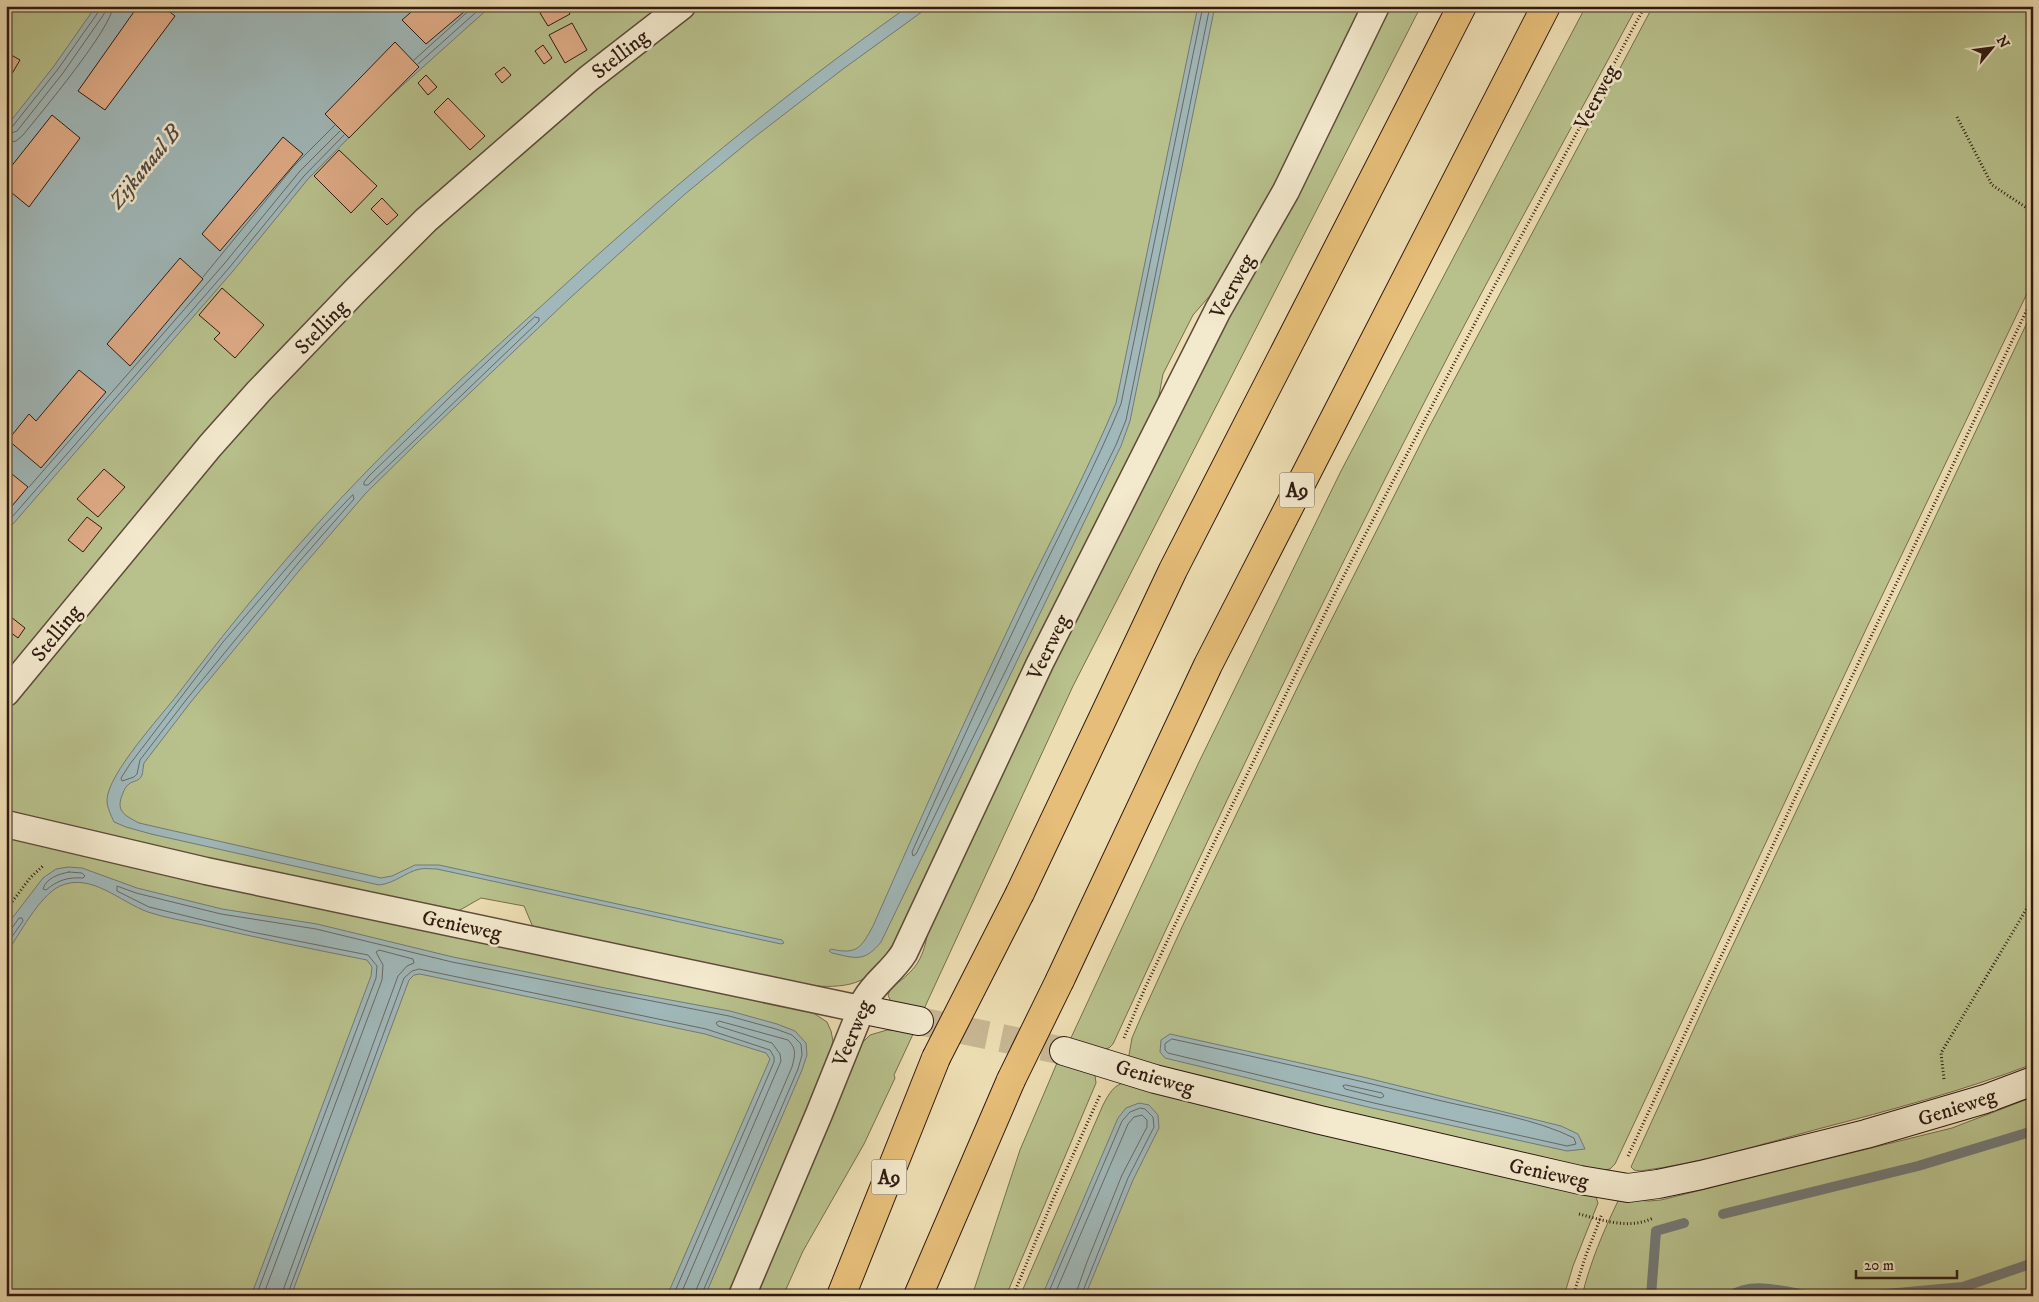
<svg xmlns="http://www.w3.org/2000/svg" width="2039" height="1302" font-family="'IM FELL DW Pica',serif">
	<rect width="100%" height="100%" fill="#edddb2"/>
	<filter id="stains"><feTurbulence type="fractalNoise" baseFrequency=".004" numOctaves="4"/><feColorMatrix values="0 0 0 0 .2 0 0 0 0 .09 0 0 0 0 .02 0 0 0 .5 -.17"/></filter>
	<radialGradient id="worn" r=".72"><stop offset=".6" stop-color="#630" stop-opacity="0"/><stop offset="1" stop-color="#630" stop-opacity=".3"/></radialGradient>
	<path fill="#b8c18c" stroke="#746e4e" d="M6,6H671L509,137L6,682Z
		M695,6H1364L1273,187L1221,283L1193,315L1163,374L1156,412L903,928C893,943 883,962 869,975C848,993 806,985 781,982L535,932L524,906L481,898L453,914L6,813V705L170,503L412,245L655,38Z
		M1391,6H1421L1073,686L923,1011L891,1002L888,995C891,986 900,982 907,975C923,961 926,944 929,924L1028,715L1221,331Z
		M1586,6H1637C1567,137 1494,266 1427,397C1317,610 1213,826 1113,1044L1109,1048L1104,1049L1070,1040L1199,762L1341,471Z
		M1653,6H2033V281L1868,625L1615,1164L1610,1169L1603,1170L1523,1156L1132,1061L1129,1055L1132,1038L1141,1017L1182,927L1302,678L1428,429Z
		M2033,310V1064C1962,1091 1891,1110 1818,1129C1759,1145 1701,1163 1640,1171L1634,1170L1631,1167L1707,1000Z
		M6,835L557,959L718,990L809,1010L827,1022L831,1031L833,1041L827,1066L731,1296H6Z
		M887,1030L914,1032L894,1075L895,1078L864,1144L803,1251L783,1296H752L860,1045L870,1035Z
		M1057,1063L1092,1073L1095,1075L1096,1083L1006,1296H972L1020,1150Z
		M1126,1082L1591,1193L1596,1197L1598,1203L1573,1266L1564,1296H1020L1103,1105C1109,1094 1113,1085 1126,1082Z
		M2033,1097V1296H1582C1590,1263 1603,1232 1618,1201L1621,1199L1649,1201L1661,1200L1952,1128Z"/>
	<path fill="#a0b8b9" stroke="#737976" d="M96,6H491L384,102L308,179L233,271L6,532V127L54,66Z
		M909,6H930L843,69L752,139L685,194L570,298L417,443L366,493L303,566L190,703L144,763C143,767 143,772 142,775C139,782 134,780 129,784C126,786 124,790 123,793C115,811 124,815 139,823L381,878L392,876L415,865H439L782,940L784,943L781,944L437,869C431,869 425,868 420,869C405,872 396,883 379,885L151,834L126,827L114,822C111,815 107,808 107,800C107,775 161,716 178,694C236,617 298,542 366,472C424,412 486,356 548,300C663,194 781,96 909,6Z
		M1198,6H1215L1130,421L1121,446L881,942C864,963 855,958 832,953L829,951L831,949C857,955 861,948 873,926C920,819 968,713 1018,608C1051,540 1087,472 1116,403Z
		M68,867L82,868L137,888L222,909L317,924L453,957L605,988L730,1011L777,1024L795,1031L806,1043L807,1055L802,1070L705,1296H667L770,1059L766,1053L705,1034L420,974L414,975L409,980L291,1296H251L371,976L372,967L367,960C312,949 257,938 203,925C185,921 166,918 148,912C120,902 91,872 60,886C39,896 19,935 6,954V927L13,917L43,878L56,869Z
		M1170,1034L1363,1077L1561,1126L1578,1134L1585,1149L1567,1151L1372,1108L1165,1058L1160,1052L1161,1040Z
		M1139,1103L1149,1105L1158,1115L1159,1128L1133,1180L1085,1296H1042L1118,1118L1126,1108Z"/>
	<g fill="none" stroke-linecap="round" stroke-linejoin="round">
		<path stroke="#686965" stroke-width="1" d="M1203,6L1121,404C1096,465 1065,523 1036,583C993,672 952,762 912,852L913,856L916,854L1116,445L1126,420L1210,6
			M414,60L474,6
			M418,64L483,6
			M6,129L12,127L58,69L99,11L100,6
			M6,135L17,131L63,73L104,14L106,6
			M6,143L16,141L23,135C40,114 113,27 113,6
			M203,277L294,166L335,125
			M535,317L539,318V321L368,485H364V482L369,476L453,394Z
			M29,487L224,264L300,171L340,131
			M353,495L354,499L299,562L186,700L140,760L137,774L134,777L122,781L121,778L130,764L223,642L322,527Z
			M6,524L229,268L304,176L344,135
			M69,872L82,873L85,876L83,878C68,877 58,880 46,890L43,889C46,878 59,874 69,872Z
			M6,929L12,928L19,918H22L23,921L6,945
			M1172,1039C1262,1058 1353,1079 1442,1101C1484,1111 1536,1119 1574,1138L1576,1144L1567,1146L1374,1103L1168,1053L1165,1050V1044Z
			M1346,1085L1382,1093L1384,1096L1381,1098L1345,1089L1343,1086Z
			M256,1296L376,978L377,966L368,955L252,932L149,907L117,891V886L136,893L221,914L316,929L452,962L729,1016L776,1029L792,1035L801,1044L802,1055L798,1069L701,1296
			M263,1296L382,980L383,965L376,952L379,950L413,959L414,963L407,966L398,976L281,1296
			M287,1296L404,978L412,971L419,969L706,1029L770,1050L774,1057V1062L673,1296
			M680,1296L781,1061L780,1054L772,1043L718,1026L716,1023L719,1021L788,1040C797,1049 795,1055 792,1067L696,1290L695,1296
			M1047,1296L1122,1121L1130,1112L1140,1108L1145,1109L1153,1117L1154,1127L1128,1178L1081,1296
			M1054,1296L1128,1124L1134,1117L1142,1115L1147,1120V1127L1122,1175L1087,1262L1075,1296"/>
		<path stroke="#737976" stroke-width="10" d="M1723,1214L1918,1166L2033,1131
			M1651,1296L1656,1231L1684,1223
			M1731,1296C1751,1281 1787,1292 1810,1296
			M1864,1296L1963,1287L2033,1263"/>
	</g>
	<path fill="#dfac87" stroke="#2f1a11" d="M138,6H162L175,16L105,110L78,91Z
		M418,6H471L426,44L402,20Z
		M552,6H566L570,14L548,26L540,13Z
		M572,23L587,50L565,63L549,35Z
		M395,42L419,67L349,138L325,114Z
		M543,45L552,58L544,64L535,51Z
		M6,52L20,60L10,77L6,75Z
		M504,67L511,75L502,83L495,74Z
		M426,75L437,87L428,95L418,83Z
		M448,98L485,136L470,150L434,112Z
		M52,115L80,138L29,207L6,188V173Z
		M283,137L303,154L220,251L202,234Z
		M339,150L377,186L351,213L314,176Z
		M382,198L398,215L387,225L371,209Z
		M180,258L203,279L130,366L107,344Z
		M222,288L264,325L235,358L214,339L220,333L199,315Z
		M79,370L106,392L41,468L8,440L29,414L36,421Z
		M104,469L125,487L98,517L77,499Z
		M7,470L28,487L6,513V471Z
		M87,517L102,528L83,552L68,540Z
		M6,613L25,628L18,638L6,629Z"/>
	<g fill="none" stroke-linecap="round" stroke-linejoin="round">
		<path stroke="#c7b692" stroke-width="28" stroke-dasharray="28 14" stroke-linecap="butt" d="M919,1021L1064,1051"/>
		<defs>
			<path id="street" d="M6,693L210,446L259,391L355,291L426,220L519,139L588,79L682,6
				M6,824L206,871L860,1009
				M742,1296L819,1114L865,1000C875,982 893,971 904,953L1040,663L1218,310L1286,191L1376,6"/>
			<path id="secondary" d="M860,1009L919,1021
				M1064,1051L1155,1079L1320,1120L1580,1180L1628,1188L1658,1184L1701,1175L1866,1134L1985,1099L2033,1081"/>
			<path id="highway" d="M1020,893L1173,570L1462,6
				M1060,980L1208,665L1546,6
				M841,1296L936,1058
				M918,1296L1011,1080"/>
		</defs>
		<use href="#street" stroke="#5e4b39" stroke-width="29"/>
		<use href="#secondary" stroke="#2f1a11" stroke-width="30"/>
		<use href="#highway" stroke="#2f1a11" stroke-width="30"/>
		<path stroke="#2f1a11" stroke-width="3" stroke-dasharray="1 2.5" stroke-linecap="butt" d="M1957,117L1992,185L2033,212
			M6,910L30,878L44,865
			M1124,1038L1145,988L1209,853L1336,591L1489,296L1645,6
			M1944,1079L1941,1053L2033,898
			M1628,1156L1836,710L2033,297
			M1579,1214C1602,1220 1629,1230 1653,1218
			M1013,1296L1054,1197L1100,1095
			M1573,1296L1586,1255L1602,1214"/>
		<use href="#street" stroke="#f3e9cd" stroke-width="26"/>
		<use href="#secondary" stroke="#f3e9cd" stroke-width="28"/>
		<use href="#highway" stroke="#e6be79" stroke-width="28"/>
		<defs>
			<path id="highway-bridge" d="M936,1058L1020,893
				M1011,1080L1060,980"/>
		</defs>
		<use href="#highway-bridge" stroke="#2f1a11" stroke-width="30" stroke-linecap="butt"/>
		<use href="#highway-bridge" stroke="#e6be79" stroke-width="28"/>
	</g>
	<g text-anchor="middle" stroke-width="5" stroke-linejoin="round" paint-order="stroke">
		<g fill="#f3e9cd" stroke="#6a5849" stroke-width="1">
			<rect x="1279.5" y="472.5" width="35" height="35" rx="4"/>
			<rect x="871.5" y="1159.5" width="35" height="35" rx="4"/>
		</g>
		<g font-size="20" font-weight="bold" fill="#2f1a11">
			<text x="1297" y="497">A9</text>
			<text x="889" y="1184">A9</text>
		</g>
		<g font-size="21" fill="#2f1a11" stroke="#f3e9cd">
			<text transform="translate(620 54) rotate(-38)" y="7">Stelling</text>
			<text transform="translate(1596 97) rotate(-62)" y="7">Veerweg</text>
			<text transform="translate(1232 286) rotate(-61)" y="7">Veerweg</text>
			<text transform="translate(321 327) rotate(-46)" y="7">Stelling</text>
			<text transform="translate(56 633) rotate(-51)" y="7">Stelling</text>
			<text transform="translate(1048 647) rotate(-64)" y="7">Veerweg</text>
			<text transform="translate(462 925) rotate(12)" y="7">Genieweg</text>
			<text transform="translate(852 1033) rotate(-67)" y="7">Veerweg</text>
			<text transform="translate(1155 1077) rotate(16)" y="7">Genieweg</text>
			<text transform="translate(1957 1107) rotate(-18)" y="7">Genieweg</text>
			<text transform="translate(1549 1173) rotate(12)" y="7">Genieweg</text>
		</g>
		<g font-size="22" font-style="italic" fill="#514943" stroke="#f3e9cd">
			<text transform="translate(144 166) rotate(-51)" y="8">Zijkanaal B</text>
		</g>
	</g>
	<rect width="2039" height="1302" fill="none" stroke="#edddb2" stroke-width="25"/>
	<rect x="8" y="8" width="2024" height="1287" fill="none" stroke="#2f1a11" stroke-width="2.5"/>
	<rect x="12" y="12" width="2014" height="1277" fill="none" stroke="#2f1a11"/>
	<g transform="translate(1992 48) rotate(61)" stroke="#f3e9cd" stroke-width="4" paint-order="stroke">
	<path d="M0-4L9 19L0 12L-9 19Z" fill="#2f1a11"/>
	<text y="-8" font-size="14" font-weight="bold" text-anchor="middle" fill="#2f1a11">N</text>
	</g>
	<path d="M1856 1270v8h101v-8" fill="none" stroke="#2f1a11" stroke-width="2.5"/>
	<text x="1864" y="1270" font-size="15" fill="#2f1a11" stroke="#f3e9cd" stroke-width="4" paint-order="stroke">20 m</text>
	<rect width="100%" height="100%" filter="url(#stains)"/>
	<rect width="100%" height="100%" fill="url(#worn)"/>
</svg>
